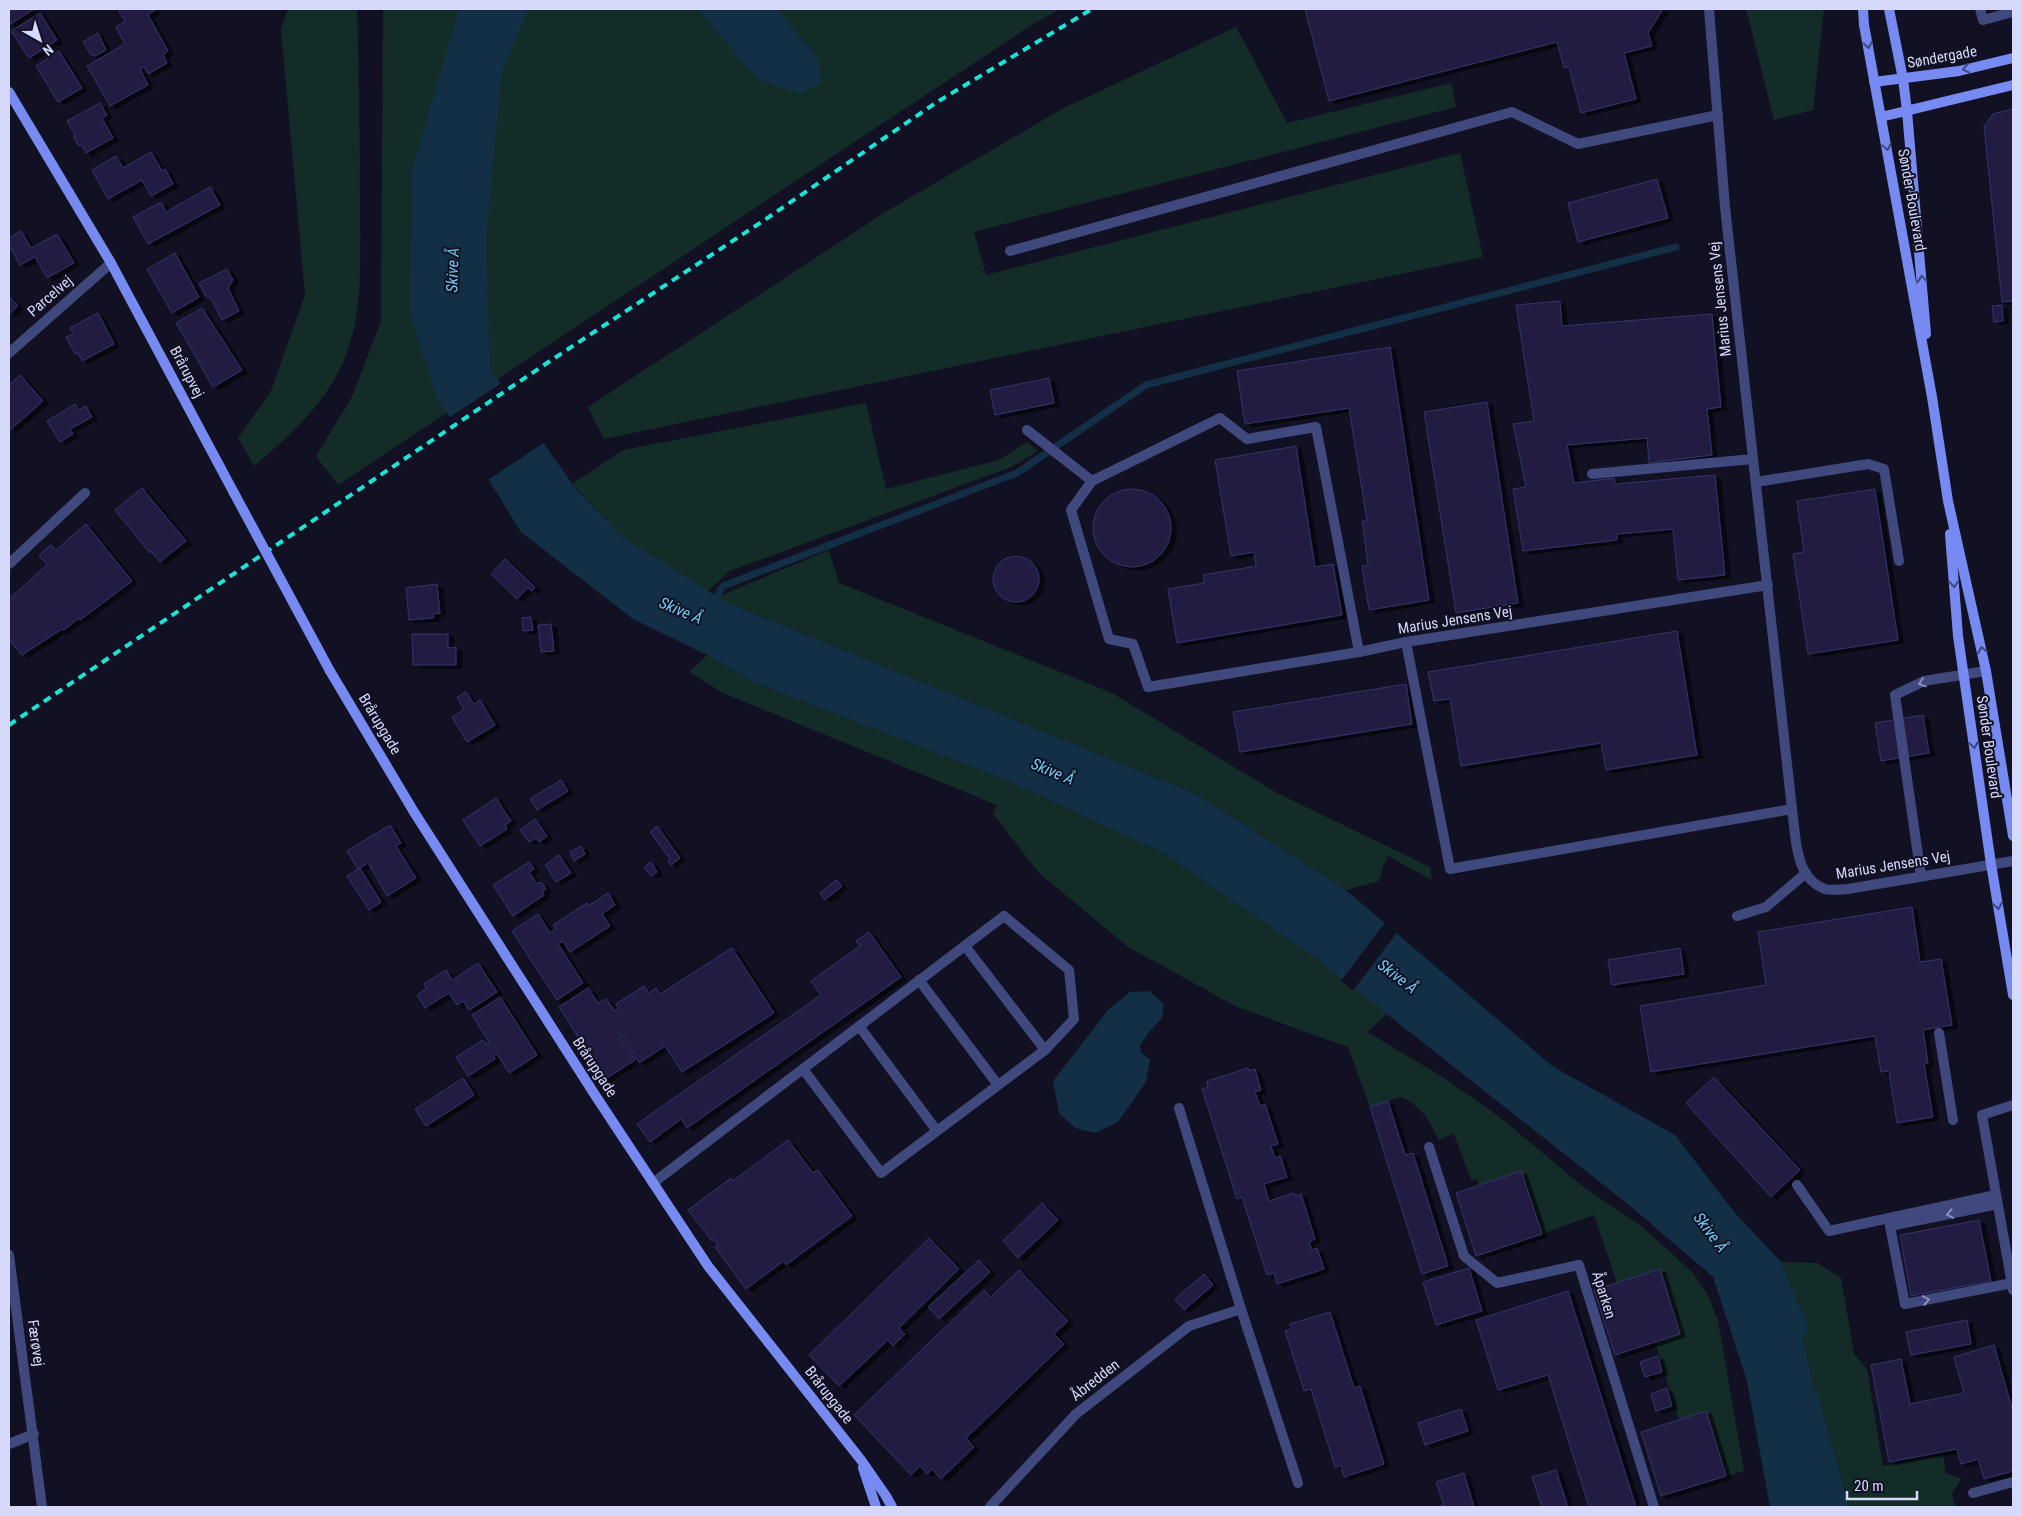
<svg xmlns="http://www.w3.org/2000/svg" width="2022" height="1516" font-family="'Roboto Condensed',sans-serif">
	<defs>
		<filter id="shadow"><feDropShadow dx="5.5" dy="3" stdDeviation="0" flood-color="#0009"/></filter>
	</defs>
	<rect width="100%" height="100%" fill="#111123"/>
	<path fill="#142c27" d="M288,9H357C359,76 360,143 360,210C360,260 364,312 344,360C325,404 290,436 254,466L238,438L271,391L305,295L281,29Z
		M383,9H697L757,79L818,58L777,9H1060L1028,27L338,485L316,456L352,397L381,321Z
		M1746,9H1824L1813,110L1774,120Z
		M1236,27L1287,123L1451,83L1456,107L974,232L986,275L1460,153L1483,257L604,439L588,407L887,211L1062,109Z
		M866,403L886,489L999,460L1027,442L1038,451L1011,467L730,571L708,591L621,536L572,484L623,450Z
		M829,550L839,583L1112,693L1277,793L1430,867L1432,880L1388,856L1384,864L1379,881L1346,890L1196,794L728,603L717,597Z
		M707,655L753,682L1006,780L1163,853L1317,959L1387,1014L1367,1032L1441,1076L1501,1118L1586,1189L1640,1225L1693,1273L1708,1295L1718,1320L1744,1471L1726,1476L1706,1411L1679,1420L1655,1342L1680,1334L1660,1270L1617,1283L1594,1215L1542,1234L1521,1171L1479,1185L1477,1179L1471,1180L1454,1134L1439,1140C1428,1118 1424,1108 1401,1097L1370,1107L1348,1047L1237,1007L1128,947L1039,873L993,814L997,805L723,693L689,672Z
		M1781,1262L1818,1263L1841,1278L1854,1354L1867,1369L1883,1466L1943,1455L1946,1473L1961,1479L1952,1493L1955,1507H1849L1820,1401L1813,1385L1803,1338L1809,1328Z"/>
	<path fill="#132f45" d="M459,9H528L502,72L486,239L490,368L576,489L621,536L728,603L1196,794L1346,890L1552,1066L1675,1135L1735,1213L1781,1262L1809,1328L1803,1338L1813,1385L1820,1401L1849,1507H1770L1747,1381L1713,1277L1629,1205L1317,959L1163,853L1006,780L753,682L707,655L633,619L521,532L437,397L410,314L411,173Z
		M697,9H777L818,58L822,81L800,94L757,79Z
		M1149,991L1164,1004L1162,1018L1150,1031L1140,1045L1141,1053L1150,1059L1146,1082L1118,1122L1095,1133L1075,1128L1059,1113L1053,1081L1108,1010L1130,992Z"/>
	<path fill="#111123" d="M503,382L545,442L486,481L447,419Z
		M1386,921L1398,931L1353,991L1341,981Z"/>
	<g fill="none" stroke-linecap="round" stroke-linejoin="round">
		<path stroke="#132f45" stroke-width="7" d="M712,604L723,586L1017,473L1146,385L1676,247"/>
	</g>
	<path fill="#201f42" stroke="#34336c" filter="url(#shadow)" d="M9,9H34L9,25Z
		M120,9H154L155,10L148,15L168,51L163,55L167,63L148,74L144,67L140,69L148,85L110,106L87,66L125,44L116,27L125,21L119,11Z
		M1305,9H1663L1648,33L1652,46L1624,53L1636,99L1581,113L1569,67L1564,68L1557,42L1329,101Z
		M40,13L57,40L29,58L11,31Z
		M98,33L106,50L95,56L91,55L83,42Z
		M59,51L82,88L58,102L36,66Z
		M100,103L107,115L102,118L113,138L86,153L82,146L78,145L74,138L75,135L67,121Z
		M2013,109V301L2002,302L1984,126L1993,114Z
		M151,152L162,171L165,169L173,184L151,196L142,180L108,199L92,170L116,156L123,168Z
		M1657,179L1668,218L1578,242L1568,203Z
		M210,187L220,205L148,244L133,217L161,202L166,212Z
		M21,231L31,248L57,234L74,263L47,278L35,257L20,265L9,245V238Z
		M175,253L199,297L172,313L147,269Z
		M227,269L233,280L228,288L239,311L222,320L213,303L214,302L205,295L199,283Z
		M9,296L18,306L9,314Z
		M1560,301L1562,326L1712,314L1721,407L1707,409L1712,455L1649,463L1647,438L1567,445L1574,483L1614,478L1615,484L1715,475L1725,575L1678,580L1673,529L1617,534V540L1523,551L1513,489L1526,487L1513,424L1534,421L1516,305Z
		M2002,305L2003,321L1994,322L1992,306Z
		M202,308L242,370L213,387L176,323Z
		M98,313L114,344L82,361L78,353L75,354L66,337L73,334L70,328Z
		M1390,347L1429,600L1369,610L1362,566L1368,565L1362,521H1367L1349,408L1245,424L1237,371Z
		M20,375L43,401L9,431V385Z
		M1049,378L1054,403L995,415L990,390Z
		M1487,402L1518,603L1456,613L1424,412Z
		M75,404L78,410L86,406L92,417L70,429L73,434L60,442L47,421Z
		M1296,446L1315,567L1333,564L1342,615L1177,643L1168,589L1204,583L1203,575L1256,566L1254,552L1231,556L1215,460Z
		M142,488L186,541L160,562L151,551L150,553L115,510Z
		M1875,489L1898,640L1808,654L1793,554L1804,552L1797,501Z
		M1093 528a39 39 0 1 1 78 0a39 39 0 1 1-78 0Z
		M86,524L132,581L80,620L79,618L64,630L62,629L22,655L9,640V599L47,565L39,555L51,545L56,550Z
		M993 579a23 23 0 1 1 46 0a23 23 0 1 1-46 0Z
		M505,559L535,587L532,591L528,588L517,599L491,574Z
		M437,584L440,613L433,614L434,618L409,620L406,588Z
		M531,617L533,630L523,631L522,618Z
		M551,624L554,651L541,652L538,625Z
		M1677,631L1697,755L1606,770L1601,743L1461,766L1450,699L1434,701L1428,672Z
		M412,634H448V648L456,647V665H413Z
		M1406,684L1412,724L1240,752L1233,712Z
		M466,692L474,704L480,700L495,725L467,742L452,717L464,710L457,697Z
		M1923,715L1929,753L1881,761L1875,723Z
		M561,780L568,791L537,810L530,799Z
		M496,798L511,821L505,825L507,829L480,846L463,820Z
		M535,819L547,836L539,842L536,838L529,842L520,830Z
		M390,825L401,843L396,846L416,878L387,896L368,863L358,869L347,851Z
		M657,826L680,858L671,865L668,861L670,859L650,832Z
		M581,846L585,854L574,861L570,852Z
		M559,855L571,873L556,882L545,865Z
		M529,862L534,869L529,872L537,884L541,882L546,889L542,891L544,895L513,916L493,885Z
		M651,862L657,872L651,876L644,867Z
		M360,868L381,902L369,910L347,876Z
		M836,880L842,886L825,900L820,893Z
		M608,893L615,905L602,914L610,926L570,952L563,941L558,944L583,983L557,1000L512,931L538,914L550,933L556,929L553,925L587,903L588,906Z
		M1912,907L1920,962L1941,959L1952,1025L1923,1030L1928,1063L1924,1064L1933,1117L1897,1123L1889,1071L1881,1072L1875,1036L1651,1072L1640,1006L1766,985L1758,932Z
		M869,932L901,977L687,1128L681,1119L650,1142L637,1124L821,995L811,981L860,946L856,941Z
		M732,948L774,1013L682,1072L665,1046L639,1063L621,1034L619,1035L635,1060L605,1079L559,1007L588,988L598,1003L606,999L615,1011L619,1009L616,1004L644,986L649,993L656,988L660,994Z
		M1680,948L1684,974L1612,985L1608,960Z
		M478,963L497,992L469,1010L463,1001L457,1005L449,993L425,1008L417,995L427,988L424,984L446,970L452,980Z
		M500,997L537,1055L509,1073L497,1054L494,1057L495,1059L468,1076L456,1057L483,1040L486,1044L489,1042L472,1015Z
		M1248,1068L1249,1071L1255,1069L1261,1090L1255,1092L1260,1106L1265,1104L1278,1144L1271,1146L1275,1158L1280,1156L1287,1177L1264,1184L1269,1201L1294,1193L1295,1196L1301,1194L1315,1239L1309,1242L1312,1250L1317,1248L1324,1269L1277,1284L1274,1273L1267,1275L1242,1197L1237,1199L1202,1089L1208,1087L1207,1081Z
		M1714,1077L1800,1170L1771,1197L1686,1103Z
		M463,1078L474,1095L426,1126L415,1109Z
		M1388,1101L1405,1155L1413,1153L1448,1266L1422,1274L1370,1107Z
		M788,1140L813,1173L818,1170L852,1216L786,1265L784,1261L746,1289L715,1247L718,1245L714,1239L712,1241L688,1210L731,1178L733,1181Z
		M1521,1171L1542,1234L1476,1256L1456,1193Z
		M1042,1203L1058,1220L1018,1258L1003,1241Z
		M1979,1220L1991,1281L1911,1296L1900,1235Z
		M929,1238L959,1269L899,1328L905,1334L893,1346L888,1340L839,1386L809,1355Z
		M979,1260L990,1272L939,1319L928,1307Z
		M1469,1268L1482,1311L1436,1325L1423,1282Z
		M1660,1269L1680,1334L1615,1355L1594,1290Z
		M1019,1270L1068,1321L1054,1334L1064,1344L966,1438L974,1447L941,1479L932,1469L927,1474L920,1466L911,1475L854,1415L984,1290L991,1297Z
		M1204,1274L1213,1285L1184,1310L1175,1299Z
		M1568,1291L1636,1507H1589L1548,1375L1498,1390L1476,1320Z
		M1330,1312L1354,1388L1360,1386L1384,1464L1344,1477L1341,1465L1335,1467L1311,1389L1304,1391L1285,1331L1292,1329L1290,1324Z
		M1967,1320L1971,1344L1911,1355L1906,1332Z
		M1994,1345L2013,1412V1471L1984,1479L1978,1459L1961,1464L1957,1449L1889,1462L1871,1365L1901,1359L1910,1404L1964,1393L1954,1357Z
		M1658,1356L1662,1372L1645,1377L1640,1362Z
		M1667,1388L1672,1406L1656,1411L1651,1394Z
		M1461,1409L1468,1431L1425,1445L1418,1423Z
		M1706,1411L1726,1476L1661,1496L1641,1432Z
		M1556,1470L1568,1507H1542L1532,1477Z
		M1464,1473L1474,1507H1437L1444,1505L1436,1482Z"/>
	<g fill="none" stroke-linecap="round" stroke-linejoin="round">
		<path stroke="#40497d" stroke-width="10" d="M1980,9L1983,20L2013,12
			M1010,251L1512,112L1578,144L1718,115
			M1027,430L1092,481
			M1592,474L1753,459
			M1756,482L1868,464L1884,469L1899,561
			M9,564L85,493
			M1406,642L1450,869L1792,809
			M1148,687L1133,644L1109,639L1071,510L1092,481L1220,418L1247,439L1316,427L1359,652
			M1921,876L1895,695L1924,681L1986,671
			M1737,916L1766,907L1806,873
			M965,946L1045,1050
			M919,980L998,1085
			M859,1026L937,1131
			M1939,1033L1953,1120
			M2013,1105L1982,1115L2013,1290
			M653,1183L1004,916L1069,970L1074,1019L1045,1050L881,1173L803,1069
			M1797,1185L1829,1231L1996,1195
			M1998,1204L1890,1226L1905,1304L2012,1283
			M1973,1493L2013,1482"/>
		<path stroke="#40497d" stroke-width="10" d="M1709,9L1725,207L1792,809C1796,836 1794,878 1825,889C1831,891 1841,889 1848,889L2013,861
			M9,353L111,263
			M1148,687L1359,652L1406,642L1768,585
			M1429,1147L1464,1256L1497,1283L1579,1265L1654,1507
			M9,1255L42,1507
			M1241,1309L1298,1483
			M9,1444L34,1434
			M990,1507L1076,1414L1189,1326L1241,1309L1179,1108"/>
		<path stroke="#778af1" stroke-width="10" d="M1863,9L1864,25L1932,397L1948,501L1986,671L2013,836
			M1889,9L1903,79L1907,111L1926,334
			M1874,82L1959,71L2013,58
			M9,92L111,263L234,493
			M1881,117L2013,85
			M1950,534L1958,636L1991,864L2013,995
			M330,671L414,812L595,1095L708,1266L861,1460L886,1496L892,1507
			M863,1468L876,1507"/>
		<path stroke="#17e6d7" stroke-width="4" stroke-dasharray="8 6" stroke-linecap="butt" d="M9,725L550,361L763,221L937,102L1092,9"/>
		<path stroke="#778af1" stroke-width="10" d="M234,493L330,671"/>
	</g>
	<defs><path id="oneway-chevron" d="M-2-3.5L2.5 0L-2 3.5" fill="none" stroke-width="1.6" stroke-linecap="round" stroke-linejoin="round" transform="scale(1.25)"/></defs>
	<g stroke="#3f4780">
		<use href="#oneway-chevron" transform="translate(1868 45) rotate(80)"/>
		<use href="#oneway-chevron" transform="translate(1966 69) rotate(167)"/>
		<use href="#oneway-chevron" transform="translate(1887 147) rotate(80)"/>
		<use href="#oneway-chevron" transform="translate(1922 279) rotate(-95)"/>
		<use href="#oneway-chevron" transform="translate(1954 584) rotate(86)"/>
		<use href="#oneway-chevron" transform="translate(1982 650) rotate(-101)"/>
		<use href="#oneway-chevron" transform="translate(1974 745) rotate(82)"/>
		<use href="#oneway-chevron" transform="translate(1998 906) rotate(80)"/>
	</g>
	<g stroke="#8c91bc">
		<use href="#oneway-chevron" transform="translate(1922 683) rotate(161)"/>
		<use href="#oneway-chevron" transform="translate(1950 1214) rotate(169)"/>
		<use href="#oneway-chevron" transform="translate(1926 1300) rotate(-11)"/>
	</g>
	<g text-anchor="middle" stroke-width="4" stroke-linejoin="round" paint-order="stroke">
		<g font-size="15" fill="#d7d9fb" stroke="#111123">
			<text transform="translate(1942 57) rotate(-10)" y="5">Søndergade</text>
			<text transform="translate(1912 200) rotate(80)" y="5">Sønder Boulevard</text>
			<text transform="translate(50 296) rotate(-41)" y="5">Parcelvej</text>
			<text transform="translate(1720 299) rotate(-96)" y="5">Marius Jensens Vej</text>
			<text transform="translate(187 372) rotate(62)" y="5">Brårupvej</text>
			<text transform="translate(1455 620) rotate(-9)" y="5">Marius Jensens Vej</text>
			<text transform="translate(380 724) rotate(59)" y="5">Brårupgade</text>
			<text transform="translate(1989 747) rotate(82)" y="5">Sønder Boulevard</text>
			<text transform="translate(1893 865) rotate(-9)" y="5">Marius Jensens Vej</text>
			<text transform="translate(595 1067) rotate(57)" y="5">Brårupgade</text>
			<text transform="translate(1604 1295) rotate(73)" y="5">Åparken</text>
			<text transform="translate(36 1343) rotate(82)" y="5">Færøvej</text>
			<text transform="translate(1095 1380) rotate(-38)" y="5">Åbredden</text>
			<text transform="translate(829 1395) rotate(52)" y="5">Brårupgade</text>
		</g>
		<g font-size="16" font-style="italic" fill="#6fcbf1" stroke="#111123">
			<text transform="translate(452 270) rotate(-88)" y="6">Skive Å</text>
			<text transform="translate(681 610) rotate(23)" y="6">Skive Å</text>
			<text transform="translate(1053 771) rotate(23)" y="6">Skive Å</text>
			<text transform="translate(1398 976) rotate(38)" y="6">Skive Å</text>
			<text transform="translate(1711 1232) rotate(53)" y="6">Skive Å</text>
		</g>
	</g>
	<rect width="2022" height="1516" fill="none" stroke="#d7d9fb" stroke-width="20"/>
	<g transform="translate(40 40) rotate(141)" stroke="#111123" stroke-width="4" paint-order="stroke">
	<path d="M0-4L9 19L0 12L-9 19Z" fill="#d7d9fb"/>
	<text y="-8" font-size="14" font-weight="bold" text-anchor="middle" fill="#d7d9fb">N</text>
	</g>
	<path d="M1847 1491v8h70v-8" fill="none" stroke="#d7d9fb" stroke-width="2.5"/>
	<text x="1854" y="1491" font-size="15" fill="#d7d9fb" stroke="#111123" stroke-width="4" paint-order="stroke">20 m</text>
</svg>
